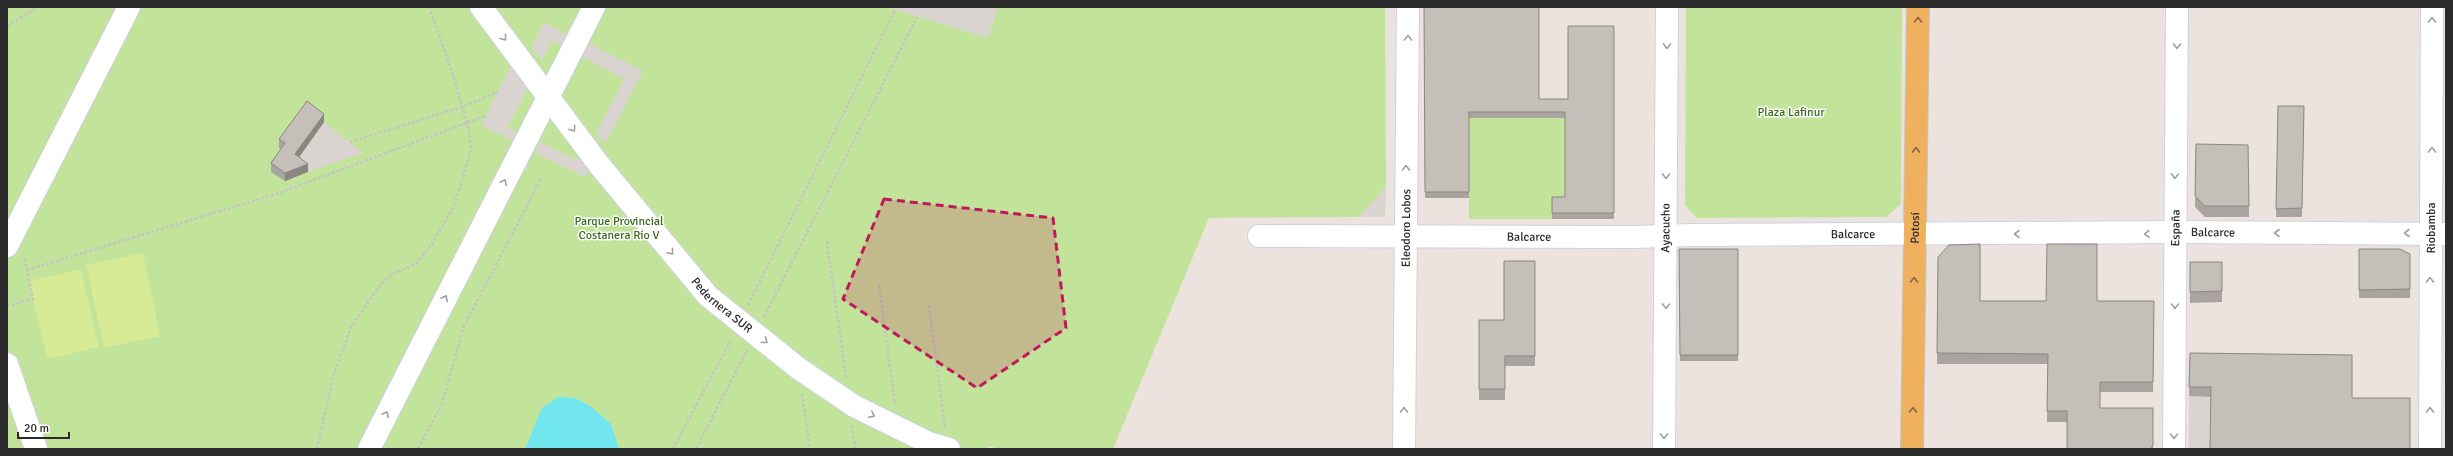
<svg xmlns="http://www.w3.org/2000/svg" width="2453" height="456" font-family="Signika,sans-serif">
	<rect width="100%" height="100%" fill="#ede3de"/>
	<path fill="#c2e39a" d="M7,7H1385L1386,187L1359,217L1209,218L1113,449H999L989,446L987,449H7Z
		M1688,7H1902L1901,204L1886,217L1697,218L1685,205L1686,9Z
		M1469,118H1565V203H1552V219H1469Z"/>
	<path fill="#d7ea96" d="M143,253L160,336L104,348L86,265Z
		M81,269L99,347L47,359L29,281Z"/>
	<path fill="#d9d4d0" d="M886,7H998L988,38Z
		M544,22L571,37L565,48L552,41L542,60L531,47Z
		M589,43L643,71L605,144L596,134L624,79L582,57Z
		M513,62L528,87L508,127L518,133L514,141L481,125Z
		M324,122L363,153L308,172L295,163Z
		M540,142L577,160L580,154L591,166L585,177L535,153Z
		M1386,187L1385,217H1359Z
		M2189,396L2211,397L2210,449H2189Z"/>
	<path fill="#71e6ee" d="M558,397L575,398L590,406L611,424L619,449H525L542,408Z"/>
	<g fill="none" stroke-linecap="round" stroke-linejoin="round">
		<defs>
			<g id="minor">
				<path id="s1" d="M481,7L600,166L708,296L798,368L854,406L929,443L949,449"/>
				<path id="s2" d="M1259,236L1634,237L1691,235L2175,232L2446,234"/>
				<path d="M7,246L129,7"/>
				<path d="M7,364L36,449"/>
				<path d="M369,449L594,7"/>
				<path id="s3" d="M1404,449L1408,7"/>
				<path id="s4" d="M1664,449L1667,7"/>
				<path id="s5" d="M2174,449L2177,7"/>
				<path id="s6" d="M2430,449L2432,7"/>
			</g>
			<g id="major">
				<path id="s7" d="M1912,449L1918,7"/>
			</g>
		</defs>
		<use href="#minor" stroke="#ccd2dd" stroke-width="24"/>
		<use href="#major" stroke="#c4c4c4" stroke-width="24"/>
		<path stroke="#c4c4c4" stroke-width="2.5" stroke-dasharray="3 2" stroke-linecap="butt" d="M7,26L38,7
			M350,142L462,107L498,92
			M827,241L846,377
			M27,270L279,193L485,116
			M879,285L895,405
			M748,305L895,10
			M929,305L945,429
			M7,306L33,299L24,256
			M764,317L917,17
			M802,394L810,449
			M852,426L855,449
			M317,449L334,374L351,327L381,284L393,274L417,263L432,244L454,206L471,151L469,130L453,75L429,7
			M418,449L442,404L464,326L541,179
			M673,449L732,338
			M696,449L747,350"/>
		<use href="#minor" stroke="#fff" stroke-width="22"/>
		<use href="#major" stroke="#f0b15f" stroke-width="22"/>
	</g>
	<path fill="#a9a49f" d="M1424,7L1539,99H1568L1614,26V219H1552V197H1565V118H1469V198H1425Z
		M2278,106H2304L2302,217H2276Z
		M324,122L299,157L308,172L285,181L271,172V163L281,149L279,148V139Z
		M2196,144L2249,206V217H2205L2195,207Z
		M1679,249H1738V361H1680Z
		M2359,249L2410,254V298H2359Z
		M1938,257L1980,301H2154L2153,392H2100V408H2153V449H2067V422H2047L2048,364H1937Z
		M1535,261V366H1505V400H1479V320H1504Z
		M2190,262H2222V302L2190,303Z
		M2190,353L2352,355L2211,397L2189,396Z"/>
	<path fill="#8a8682" d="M324,114V122L295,163V154Z
		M308,164V172L285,181V173Z"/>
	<path fill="#c5bfb9" stroke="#8a8682" d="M1424,7H1539V99H1568V26H1614V213H1552V197H1565V112H1469V192H1425Z
		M307,101L324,114L295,154L308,164L285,173L271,163L285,143L279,139Z
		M2278,106H2304L2302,208L2276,209Z
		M2196,144L2248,145L2249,206H2205L2195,196Z
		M1980,244V301H2046L2047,244H2097V301H2154L2153,382H2100V408H2153V445L2151,449H2067V411H2047L2048,354L1937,353L1938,257L1949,245Z
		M1679,249H1738V355H1680Z
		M2359,249H2400L2410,254V289L2359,290Z
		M1504,261H1535V356H1505V389H1479V320H1504Z
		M2190,262H2222V291L2190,292Z
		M2190,353L2352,355V398H2410V449H2210L2211,387H2189Z"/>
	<defs><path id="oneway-chevron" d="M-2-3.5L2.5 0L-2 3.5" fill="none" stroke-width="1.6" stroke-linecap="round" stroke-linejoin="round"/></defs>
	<g stroke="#846742">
		<use href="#oneway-chevron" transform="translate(1918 20) rotate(-89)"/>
		<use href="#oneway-chevron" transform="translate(1916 150) rotate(-89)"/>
		<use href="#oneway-chevron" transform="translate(1914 280) rotate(-89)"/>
		<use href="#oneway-chevron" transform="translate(1913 410) rotate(-89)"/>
	</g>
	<g stroke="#a0a0a0">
		<use href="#oneway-chevron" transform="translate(2432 20) rotate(-90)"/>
		<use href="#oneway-chevron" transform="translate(504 38) rotate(53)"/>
		<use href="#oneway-chevron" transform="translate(1408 38) rotate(-89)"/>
		<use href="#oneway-chevron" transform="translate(1667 46) rotate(91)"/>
		<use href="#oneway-chevron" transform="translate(2177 46) rotate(91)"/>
		<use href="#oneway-chevron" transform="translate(573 129) rotate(54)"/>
		<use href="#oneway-chevron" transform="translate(2432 150) rotate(-90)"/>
		<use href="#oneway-chevron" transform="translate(1406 168) rotate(-89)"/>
		<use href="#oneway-chevron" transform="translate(1666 176) rotate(91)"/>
		<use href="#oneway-chevron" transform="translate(2175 176) rotate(91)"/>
		<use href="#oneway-chevron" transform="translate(504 182) rotate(-62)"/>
		<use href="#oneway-chevron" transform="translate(2277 233) rotate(-180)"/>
		<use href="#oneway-chevron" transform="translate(2407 233) rotate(-180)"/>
		<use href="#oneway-chevron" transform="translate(2017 234) rotate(180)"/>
		<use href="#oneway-chevron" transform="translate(2147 234) rotate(178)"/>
		<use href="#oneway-chevron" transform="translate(671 252) rotate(50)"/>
		<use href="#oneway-chevron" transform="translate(2430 280) rotate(-90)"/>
		<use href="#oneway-chevron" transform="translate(445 298) rotate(-63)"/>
		<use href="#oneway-chevron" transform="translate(1666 306) rotate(91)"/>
		<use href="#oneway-chevron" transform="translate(2175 306) rotate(90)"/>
		<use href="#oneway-chevron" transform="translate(765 341) rotate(39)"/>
		<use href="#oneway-chevron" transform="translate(1404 410) rotate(-90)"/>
		<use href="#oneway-chevron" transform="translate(2430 410) rotate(-90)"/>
		<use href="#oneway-chevron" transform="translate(386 414) rotate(-63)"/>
		<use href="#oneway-chevron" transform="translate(872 415) rotate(27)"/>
		<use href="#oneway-chevron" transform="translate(1664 436) rotate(91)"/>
		<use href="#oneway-chevron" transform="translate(2174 436) rotate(90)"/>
	</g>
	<path fill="#c2185b" fill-opacity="0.2" stroke="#c2185b" stroke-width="3" stroke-dasharray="8 5" stroke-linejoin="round" d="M884,199L1053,218L1066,328L977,388L843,299Z"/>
	<g text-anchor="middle" stroke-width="3" stroke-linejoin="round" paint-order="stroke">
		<g font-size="12" fill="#3b691b" stroke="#fff">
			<text x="1791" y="116">Plaza Lafinur</text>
			<text x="619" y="225">Parque Provincial<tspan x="619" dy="14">Costanera Río V</tspan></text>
		</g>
		<g font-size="12" fill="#2b2b2b" stroke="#fff">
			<text dy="4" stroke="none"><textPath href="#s3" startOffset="221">Eleodoro Lobos</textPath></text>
			<text dy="4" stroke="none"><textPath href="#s4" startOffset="221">Ayacucho</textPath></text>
			<text dy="4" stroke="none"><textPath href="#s7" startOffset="221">Potosí</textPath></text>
			<text dy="4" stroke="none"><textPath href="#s5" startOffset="221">España</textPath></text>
			<text dy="4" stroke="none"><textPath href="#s6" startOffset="221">Riobamba</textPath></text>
			<text dy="4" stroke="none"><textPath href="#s2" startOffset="954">Balcarce</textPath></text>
			<text dy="4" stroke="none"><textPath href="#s2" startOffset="594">Balcarce</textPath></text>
			<text dy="4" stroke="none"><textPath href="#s2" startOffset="270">Balcarce</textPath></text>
			<text dy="4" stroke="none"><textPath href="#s1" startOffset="384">Pedernera SUR</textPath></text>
		</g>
	</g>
	<rect width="2453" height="456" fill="none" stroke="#2b2b2b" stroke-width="16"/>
	<path d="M18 432v6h51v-6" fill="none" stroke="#2b2b2b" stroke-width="2"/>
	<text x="24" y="432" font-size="12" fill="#2b2b2b" stroke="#ffffff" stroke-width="3" paint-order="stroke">20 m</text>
</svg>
